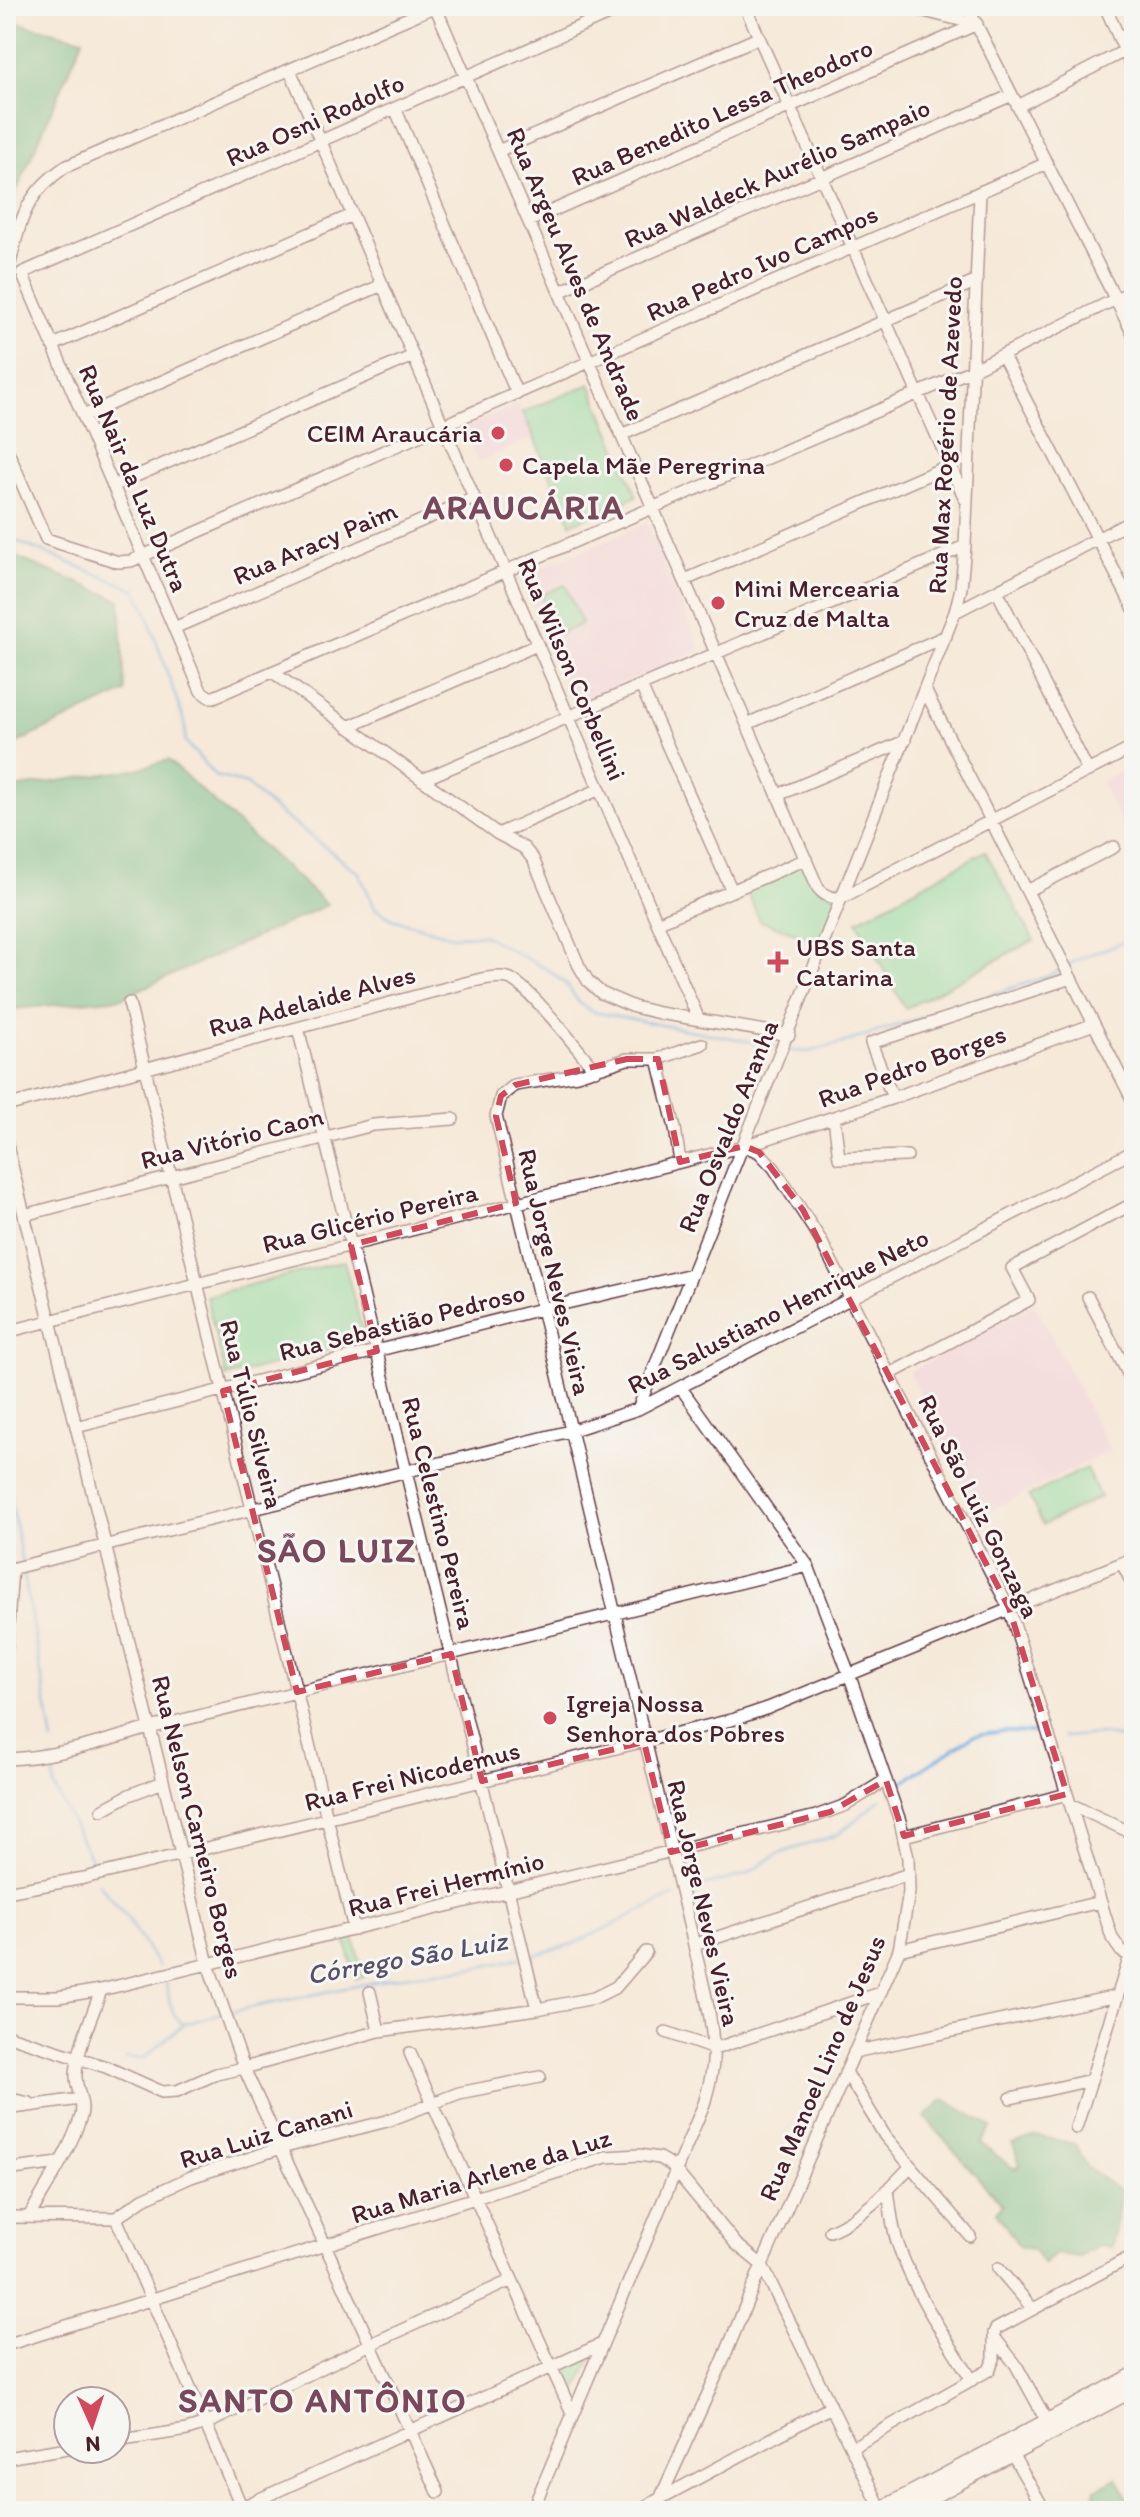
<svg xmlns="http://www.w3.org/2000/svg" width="1140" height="2517" font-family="Itim,sans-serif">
	<rect width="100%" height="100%" fill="#f6f6f2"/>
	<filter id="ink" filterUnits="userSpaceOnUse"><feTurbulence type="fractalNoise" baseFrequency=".0125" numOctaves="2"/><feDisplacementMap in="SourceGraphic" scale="16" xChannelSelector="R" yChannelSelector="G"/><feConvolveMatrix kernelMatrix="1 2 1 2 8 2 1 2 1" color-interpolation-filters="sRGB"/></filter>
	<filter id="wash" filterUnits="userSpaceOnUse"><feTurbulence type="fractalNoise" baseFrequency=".006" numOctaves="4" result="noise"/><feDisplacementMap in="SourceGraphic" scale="32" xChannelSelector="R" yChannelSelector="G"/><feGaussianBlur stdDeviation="1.8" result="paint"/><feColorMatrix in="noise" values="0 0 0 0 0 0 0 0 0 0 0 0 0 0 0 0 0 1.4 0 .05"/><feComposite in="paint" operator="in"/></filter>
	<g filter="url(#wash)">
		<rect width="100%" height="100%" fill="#f5e9d9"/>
		<path fill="#f2cfe2" d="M519,404L534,438L478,462L463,428Z
			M647,523L701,650L574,704L520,577Z
			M1134,765V849L1100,782Z
			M1035,1304L1110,1451L979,1516L909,1372Z"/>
		<path fill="#84dda2" stroke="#677e66" stroke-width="2" d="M590,384L637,496L571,524L523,412Z
			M565,585L582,624L558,634L541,595Z
			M985,851L1034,940L905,1009L857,921Z
			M806,859L818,888L841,898L824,943L760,921L744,886Z
			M344,1261L365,1341L226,1377L206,1296Z
			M1086,1468L1100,1497L1043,1525L1029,1496Z
			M352,1933L364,1977L356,1979L344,1936Z
			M593,2354L572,2400L557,2370Z"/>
		<path fill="#6bbc88" stroke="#5a6e5a" stroke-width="2" d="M6,20L83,39L6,215Z
			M6,553L120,600L125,692L6,748Z
			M168,760L327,905L121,998L6,1010V789L137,769Z
			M944,2099L992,2127L981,2143L1014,2169L1020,2165L1013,2144L1036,2136L1075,2144L1086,2166L1121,2192L1112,2247L1099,2245L1080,2257L1056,2254L1044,2264L1032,2249L1020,2247L996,2212L1002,2205L925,2117Z
			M1117,2478L1130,2503L1119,2511H1090L1096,2489Z"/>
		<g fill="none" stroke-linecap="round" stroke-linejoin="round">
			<path stroke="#6daadf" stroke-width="3" d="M6,537L136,590L145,608L185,724V741L215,776L247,784L264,801L359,873L375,908L392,919L452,936L483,935L550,971L567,985L580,1004L593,1012L774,1046L781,1050L808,1052L846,1042L1046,977L1061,970
				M1068,965C1088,953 1112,948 1134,937
				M6,1452L9,1489L53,1742
				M1063,1737L1100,1734L1134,1740
				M52,1759L54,1787L95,1867
				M898,1785L973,1736L1006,1731L1037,1733
				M99,1884L129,1920L158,1966
				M689,1890L747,1874L778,1854L837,1835L881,1799
				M527,1957L573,1944L674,1895
				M166,1983C169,1998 170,2017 184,2024
				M229,2012L409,1975L477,1968L520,1958
				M126,2058H144L184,2024L221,2014"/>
		</g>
	</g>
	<g filter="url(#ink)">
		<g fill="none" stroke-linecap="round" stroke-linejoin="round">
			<defs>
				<path id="minor" d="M435,6L818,888C825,896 830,898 841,898
					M745,6L965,499
					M904,6L976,24
					M967,6L1134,336
					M1105,6L1134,72
					M290,70L699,1020
					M1018,106L1134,46
					M395,108L517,394
					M498,151L758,38
					M529,221L977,24
					M6,270L9,267C21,221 23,196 65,167L436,6
					M22,273L201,691L209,697H214L972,370L1134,290
					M22,273L626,6
					M559,292L1012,95
					M53,345L352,215
					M1003,356L1134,609
					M83,416L382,285
					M621,435L977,281
					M6,447L46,539L118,562L131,561L1047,163
					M113,486L413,356
					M685,580L950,465
					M997,591L1088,771
					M955,612L1134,520
					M174,628L474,498
					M274,673L498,834L524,848L533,859L579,966L588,981L601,993L634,1007L659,1013L789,1035
					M641,686L732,891
					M925,690L1134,1103
					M747,724L946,636
					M348,727L537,645
					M422,780L965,546
					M778,795L905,741
					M498,834L600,789
					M1027,891L1114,847
					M841,898L1134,747
					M657,923L806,859
					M129,1003L354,1929
					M298,1028L537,2009
					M658,1059L675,1128L680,1162
					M893,1098L871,1043L1071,978
					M6,1106L465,983C478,980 495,975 508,978C528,984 579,1051 595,1070
					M834,1118L839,1158L907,1156
					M6,1141L208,1964L244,2068L438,2492
					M744,1146L759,1152L774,1168L820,1239L1009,1608L1112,1938L1121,1951L1134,1958
					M24,1215L373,1125L453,1119
					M1088,1297L1134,1385
					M6,1332L744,1146L893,1098L1094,1024
					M890,1374L1029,1300L1012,1268L1134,1203
					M638,1409L955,612L961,588L965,546L980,192
					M76,1427L541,1309L692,1274
					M1122,1563L1134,1587
					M6,1570L570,1431L638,1409L1134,1151
					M6,1652L12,1569
					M6,1759C55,1758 103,1741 150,1728L808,1566
					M1070,1804L1134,1834
					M102,1810L129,1795L163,1782
					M904,1836L1067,1794
					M6,1892L84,1878L735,1719L768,1708L1134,1558
					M694,1945L909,1874
					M899,1950L1100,1902
					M370,1992L379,2031
					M6,1997H58L101,1990L816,1816L846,1805L886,1780
					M666,2032L714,2049L880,1993
					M6,2035L106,2067L162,2092L177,2091L216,2074L244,2068L379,2031L537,2009L594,1998L616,1987L646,1952
					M854,2052L1117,1996
					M410,2053L572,2413
					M846,2072L885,2136L970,2236
					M6,2098L29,2103
					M1011,2098L1091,2080
					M6,2109L80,2099
					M1076,2128L1130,1956
					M6,2170L59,2163
					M888,2190C891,2210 892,2231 900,2250C917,2297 946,2338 972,2380
					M30,2215C48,2183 70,2151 81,2116C85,2102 75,2088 76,2074C78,2046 92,2017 101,1990
					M6,2217L116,2218L143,2199L191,2177L281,2148L387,2121L459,2093L540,2077
					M116,2218L243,2510
					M830,2231C863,2217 886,2192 910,2167
					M998,2268L1033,2309
					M994,2337L1016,2365L1047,2421
					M6,2345L606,2157L639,2155L659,2158L671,2165L736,2244L762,2265L881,2509
					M116,2441L187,2430L206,2424L371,2344L512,2280
					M851,2448L989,2370L994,2359V2333L996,2329L1134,2255
					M1012,2454L1045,2511
					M6,2458L68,2448
					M215,2511L242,2507L602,2344
					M532,2511L704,2104C708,2090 712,2076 713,2062C715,2023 702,1983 694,1945L496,1116L501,1096L515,1085L577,1075L627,1059H658L702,1044
					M637,2511L831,2407
					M660,2511V2499L722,2363L762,2265L899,1950L909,1892L908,1858L900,1821L849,1674L808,1566L681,1388"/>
				<path id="major" d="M878,2511L1134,2375
					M905,2511L1134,2389"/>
			</defs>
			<use href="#minor" stroke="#643d45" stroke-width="14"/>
			<use href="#major" stroke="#643d45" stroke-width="17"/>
			<use href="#minor" stroke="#fff" stroke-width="11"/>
			<use href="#major" stroke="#fff" stroke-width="14"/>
		</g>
	</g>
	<path d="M0 0H1140V2517H0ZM627,1059H658L680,1162L744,1146L759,1152L803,1210L1009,1608L1067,1794L904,1836L886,1780L830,1812L671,1852L644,1742L482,1781L451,1654L297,1692L223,1391L377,1351L351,1245L516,1203L496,1116L501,1096L515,1085Z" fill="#f5e9d9" fill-opacity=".55" fill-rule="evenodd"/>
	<path fill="none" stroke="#d1495b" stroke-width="6" stroke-dasharray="16 10" stroke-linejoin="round" d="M627,1059H658L680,1162L744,1146L759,1152L803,1210L1009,1608L1067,1794L904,1836L886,1780L830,1812L671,1852L644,1742L482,1781L451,1654L297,1692L223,1391L377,1351L351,1245L516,1203L496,1116L501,1096L515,1085Z"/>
	<g fill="#d1495b" stroke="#f6f6f2" stroke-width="3">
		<circle cx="498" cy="433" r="8"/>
		<circle cx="506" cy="465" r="8"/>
		<circle cx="718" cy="603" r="8"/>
		<path d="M774 950h8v8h8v8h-8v8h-8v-8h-8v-8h8z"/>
		<circle cx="550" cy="1718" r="8"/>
	</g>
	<g text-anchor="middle" stroke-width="6" stroke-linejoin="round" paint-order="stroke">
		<g font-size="26" fill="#4a1f2b" stroke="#f6f6f2">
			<text transform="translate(722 112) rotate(-24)" y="9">Rua Benedito Lessa Theodoro</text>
			<text transform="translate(315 120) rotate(-24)" y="9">Rua Osni Rodolfo</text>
			<text transform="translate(777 173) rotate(-24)" y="9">Rua Waldeck Aurélio Sampaio</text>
			<text transform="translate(762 263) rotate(-24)" y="9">Rua Pedro Ivo Campos</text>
			<text transform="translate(576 274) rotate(67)" y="9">Rua Argeu Alves de Andrade</text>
			<text transform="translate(945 435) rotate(-87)" y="9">Rua Max Rogério de Azevedo</text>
			<text transform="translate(134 478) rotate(67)" y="9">Rua Nair da Luz Dutra</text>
			<text transform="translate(315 543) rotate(-23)" y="9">Rua Aracy Paim</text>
			<text transform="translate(572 669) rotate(67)" y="9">Rua Wilson Corbellini</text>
			<text transform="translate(312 1001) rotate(-15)" y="9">Rua Adelaide Alves</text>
			<text transform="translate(912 1066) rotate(-20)" y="9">Rua Pedro Borges</text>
			<text transform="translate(728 1126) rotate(-68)" y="9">Rua Osvaldo Aranha</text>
			<text transform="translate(232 1138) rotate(-14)" y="9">Rua Vitório Caon</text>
			<text transform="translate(370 1218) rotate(-14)" y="9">Rua Glicério Pereira</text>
			<text transform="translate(555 1272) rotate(77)" y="9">Rua Jorge Neves Vieira</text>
			<text transform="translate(778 1311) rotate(-27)" y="9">Rua Salustiano Henrique Neto</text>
			<text transform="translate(402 1322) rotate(-14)" y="9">Rua Sebastião Pedroso</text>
			<text transform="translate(252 1414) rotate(76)" y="9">Rua Túlio Silveira</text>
			<text transform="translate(979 1506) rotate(64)" y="9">Rua São Luiz Gonzaga</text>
			<text transform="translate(439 1513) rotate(76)" y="9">Rua Celestino Pereira</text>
			<text transform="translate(412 1776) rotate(-14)" y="9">Rua Frei Nicodemus</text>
			<text transform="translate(198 1827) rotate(76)" y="9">Rua Nelson Carneiro Borges</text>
			<text transform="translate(446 1884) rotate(-14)" y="9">Rua Frei Hermínio</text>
			<text transform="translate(704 1903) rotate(77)" y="9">Rua Jorge Neves Vieira</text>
			<text transform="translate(822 2068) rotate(-67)" y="9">Rua Manoel Lino de Jesus</text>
			<text transform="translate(266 2134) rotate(-17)" y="9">Rua Luiz Canani</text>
			<text transform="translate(481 2176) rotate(-17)" y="9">Rua Maria Arlene da Luz</text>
		</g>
		<g font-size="26" fill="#4a1f2b" stroke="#f6f6f2" text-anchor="start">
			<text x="482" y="442" text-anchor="end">CEIM Araucária</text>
			<text x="522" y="474">Capela Mãe Peregrina</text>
			<text x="734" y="597">Mini Mercearia<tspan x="734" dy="30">Cruz de Malta</tspan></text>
			<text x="796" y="956">UBS Santa<tspan x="796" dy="30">Catarina</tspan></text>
			<text x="566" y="1712">Igreja Nossa<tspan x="566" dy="30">Senhora dos Pobres</tspan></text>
		</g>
		<g font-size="28" font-style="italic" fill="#56506a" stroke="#f6f6f2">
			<text transform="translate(407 1957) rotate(-10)" y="10">Córrego São Luiz</text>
		</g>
		<g font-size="34" font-weight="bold" letter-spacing="2" fill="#7a485b" stroke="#f6f6f2">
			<text x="524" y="519">ARAUCÁRIA</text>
			<text x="337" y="1562">SÃO LUIZ</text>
			<text x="323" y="2412">SANTO ANTÔNIO</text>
		</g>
	</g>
	<rect width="1140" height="2517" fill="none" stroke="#f6f6f2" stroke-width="32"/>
	<g transform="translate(92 2425) rotate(177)"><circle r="38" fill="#f6f6f2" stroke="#b1a0a2" stroke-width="2"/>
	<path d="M0-6L14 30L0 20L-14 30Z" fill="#d1495b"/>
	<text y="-12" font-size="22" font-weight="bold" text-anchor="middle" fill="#4a1f2b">N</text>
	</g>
</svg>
